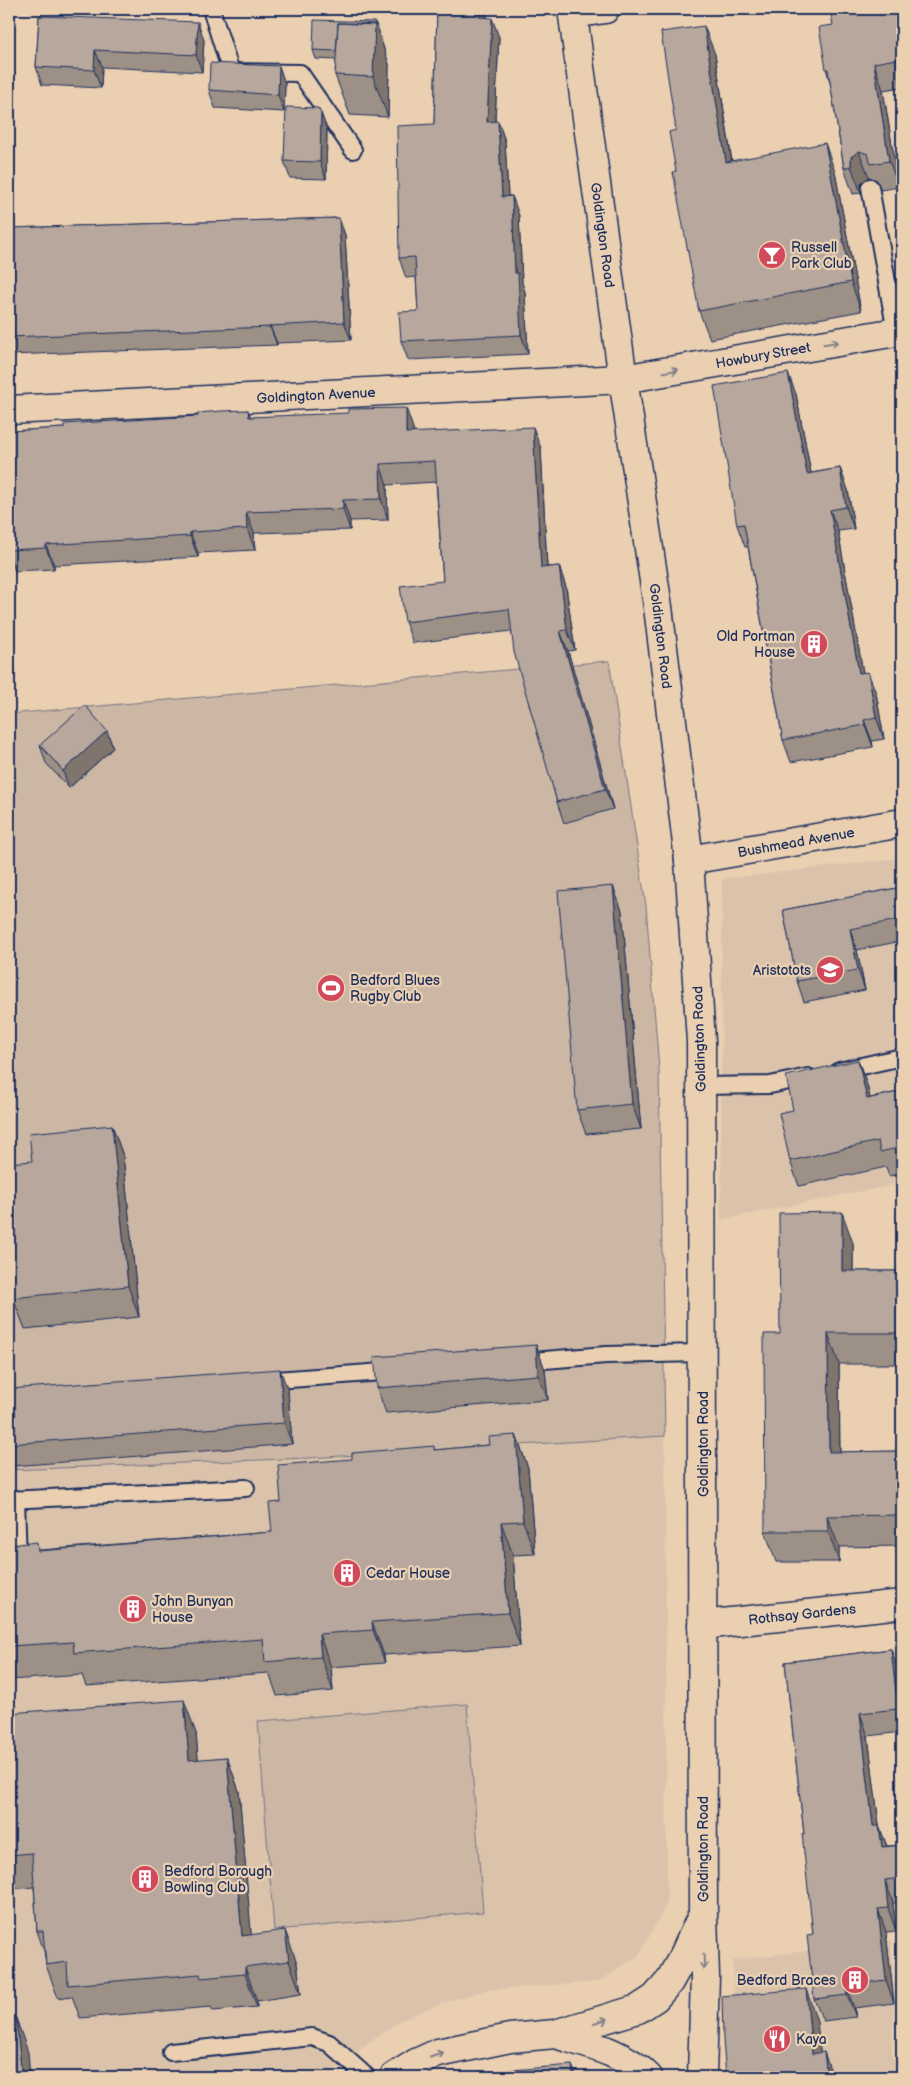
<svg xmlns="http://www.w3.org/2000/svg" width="911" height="2086" font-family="'Balsamiq Sans',sans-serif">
	<rect width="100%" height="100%" fill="#eacfb1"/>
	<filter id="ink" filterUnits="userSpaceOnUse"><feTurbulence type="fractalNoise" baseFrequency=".02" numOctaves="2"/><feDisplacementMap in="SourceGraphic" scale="10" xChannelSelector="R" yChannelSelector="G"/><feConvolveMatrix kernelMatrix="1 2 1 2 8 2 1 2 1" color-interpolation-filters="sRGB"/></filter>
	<g filter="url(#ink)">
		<path fill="#dbc3ab" d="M902,858V1183L721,1220L722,879Z
			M665,1436L667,1904L639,1955L598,1982L486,1990L443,2003L403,2019L369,2042L328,2077H9V1470L309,1458Z
			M892,1940L894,2003L892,2058L902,2059V2077H735L733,1960Z"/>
		<path fill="#ccb7a5" stroke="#747382" d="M609,661L646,906L659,1069L665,1436L309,1458L9,1470V714Z
			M467,1704L483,1912L274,1930L258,1721Z"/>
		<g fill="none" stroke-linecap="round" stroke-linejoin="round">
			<defs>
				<path id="lane" d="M211,9L231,72L300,73L353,150
					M870,187L896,332
					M839,1071L902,1057
					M701,1086L770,1085L808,1077
					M520,1362L606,1355L703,1353
					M263,1381L396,1371
					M9,1500L246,1488
					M9,1562H18L16,1499
					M171,2052L312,2037L329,2043L367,2077"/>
				<path id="street" d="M573,14L605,9
					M9,410L623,379L902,331
					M689,860L902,823
					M702,1625L902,1604"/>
				<path id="primary" d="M572,9L623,379L658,607L689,860L701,1041L703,1914L705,1976L702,2077
					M555,2034C587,2044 624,2052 648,2077
					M394,2077L416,2063L438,2053L510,2038L555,2034L638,2009L655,1998L669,1982L684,1955L700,1920"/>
			</defs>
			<use href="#lane" stroke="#1b2f5e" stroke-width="20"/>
			<use href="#street" stroke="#1b2f5e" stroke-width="31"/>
			<use href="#primary" stroke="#1b2f5e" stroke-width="31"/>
			<use href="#lane" stroke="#eacfb1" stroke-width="16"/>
			<use href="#street" stroke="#eacfb1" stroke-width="28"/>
			<use href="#primary" stroke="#eacfb1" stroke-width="28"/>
		</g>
		<path fill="#9d9086" stroke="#1b2f5e" d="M437,9H487V17L499,37L495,122L498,121L505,141L508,196H512L519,216L522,283L525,292L528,354L408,360L401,341L418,311L416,277L406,278L399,258L434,124Z
			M902,9V87L883,90L899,187L881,190L877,180L869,177L861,183V193L853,194L844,168L830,82L826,69L833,25Z
			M39,16L204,40L202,72L102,67L101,88L42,85L36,67Z
			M379,31V34L389,64L388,117L350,115L335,75L336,60L316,59L313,50Z
			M715,54L732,161L835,172L861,311L710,339L699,311L676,171V130Z
			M279,66L285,84L284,112L215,108L209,90Z
			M321,113L327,130L326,179L290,178L284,161Z
			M339,218L345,235L351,340L277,343V345L9,355V228Z
			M796,394L811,473L840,468L848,490L854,529L838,531L863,673L876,693L884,739L872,741L873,747L791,762L783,740L748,547H745L737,525Z
			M248,410L251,417L413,428V432L541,448L547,567L559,566L566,587L575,650L568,651L613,809L564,823L557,802L511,631L413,643L405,622L443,581L436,482L387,485L388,520L350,521V530L254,533L255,550L198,553V557L54,565V569L15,571L9,555V431L64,428L198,416Z
			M107,731L113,748L69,788L46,763L40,745Z
			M613,886L622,911L641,1129L586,1134L577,1110Z
			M902,887V941L857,950L865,990L804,1002L797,981L783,910Z
			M858,1060L867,1085L870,1098L902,1091V1174L889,1176L886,1167L799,1186L790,1161L793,1110Z
			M112,1125L123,1156L139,1317L25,1329L13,1298L32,1161Z
			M853,1243V1271H902V1364H839L840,1452L902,1451V1546L839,1547V1562H776L765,1531L780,1334Z
			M536,1345L545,1370L548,1400L386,1413L377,1388Z
			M9,1389L288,1391L292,1444L13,1466L9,1456Z
			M516,1435L528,1468L535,1554L513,1555L520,1646L384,1655L385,1663L331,1667L333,1691L277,1696L269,1673L86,1686L82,1675L9,1680V1545L40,1550L272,1532L281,1502L352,1459L435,1450L489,1445Z
			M891,1649L899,1672L902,1697V1732L868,1736L879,1826L887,1846L902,1845V1902L893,1903L896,1931L886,1932L894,2003L854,2008L856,2017L823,2021L814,1999L813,1934L804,1834L785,1662Z
			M9,1713L196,1733L198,1760L227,1757L239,1791L251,1935L297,1963L301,1994L257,2001V2007L213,2011L211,2007L80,2018L72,1996L58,1998L46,1965L44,1951L37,1931L34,1887L9,1889Z"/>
		<path fill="#80756d" stroke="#1b2f5e" d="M479,9H487L486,36L479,17Z
			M492,18L499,37L494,141L487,122Z
			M198,22L204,40L202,72L196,55Z
			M375,22L379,31V34L389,64L388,117L373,77Z
			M704,26L715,54L736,190L726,162Z
			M95,50L102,67L101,88L94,70Z
			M874,63L883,90L899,187L889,161Z
			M279,66L285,84L284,112L278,95Z
			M321,113L327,130L326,179L320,162Z
			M498,121L505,141L509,216L502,197Z
			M825,143L835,172L861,311L851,282Z
			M859,151L869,177L861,183V193L851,166V157Z
			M512,196L519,216L522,283L525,292L528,354L521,335L515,273Z
			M339,218L345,235L351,340L344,322Z
			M270,326L277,343V345L270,327Z
			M788,373L796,394L815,495L807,474Z
			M406,408L413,428L414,453L406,433Z
			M533,427L541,448L548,589L541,568Z
			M380,464L387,485L388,520L381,499Z
			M840,468L848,490L854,529L846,507Z
			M343,500L350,521V530L343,509Z
			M830,510L838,531L867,695L859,673Z
			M246,512L254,533L255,550L247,529Z
			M190,532L198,553V557L190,536Z
			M46,545L54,565V569L46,548Z
			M559,566L566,587L575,650L567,630Z
			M560,631L568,651L613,809L605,789Z
			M868,672L876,693L884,739L876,717Z
			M864,720L872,741L873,747L865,725Z
			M107,731L113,748L69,788L63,771Z
			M613,886L622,911L641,1129L632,1104Z
			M850,929L857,950L865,990L858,970Z
			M858,1060L867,1085L876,1124L867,1099Z
			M112,1125L123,1156L139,1317L128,1286Z
			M842,1212L853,1243V1302L842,1271Z
			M828,1333L839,1364L840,1483L829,1452Z
			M536,1345L545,1370L548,1400L538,1375Z
			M280,1369L288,1391L292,1444L284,1423Z
			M516,1435L528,1468L535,1554L523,1521Z
			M827,1516L839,1547V1562L828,1531Z
			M501,1522L513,1555L520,1646L508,1613Z
			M372,1622L384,1655L385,1663L373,1630Z
			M319,1634L331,1667L333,1691L321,1657Z
			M891,1649L899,1672L902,1697V1720L898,1709Z
			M184,1700L196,1733L201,1794L189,1760Z
			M860,1713L868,1736L882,1849L873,1826Z
			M227,1757L239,1791L254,1966L242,1936Z
			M879,1826L888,1849L882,1847Z
			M885,1880L893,1903L896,1931L888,1908Z
			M878,1909L886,1932L894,2003L886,1980Z
			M285,1930L297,1963L301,1994L289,1961Z
			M245,1967L257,2001V2007L245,1974Z
			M846,1985L854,2008L856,2017L847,1995Z
			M806,1989L817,2021L823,2077L812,2054Z
			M16,2018L28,2052L30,2077H22Z
			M824,2052L833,2077H827Z
			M572,2065L577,2077H573Z"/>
		<path fill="#b7a79c" stroke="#1b2f5e" d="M437,9H479V17L492,18L487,122L498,121L502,197L512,196L515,273H518L521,335L401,341L399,312L418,311L415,257L399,258L397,126L434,124Z
			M830,9H902V58L874,63L889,161L871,164L868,154L859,151L851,157V166L844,168L828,69H826L819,27L833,25Z
			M39,16L198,22L196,55L95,50L94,70L36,67Z
			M314,20L375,22V25L338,23L336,51L313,50Z
			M338,23L375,24L373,77L335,75Z
			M704,26L726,162L825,143L851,282L699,311L673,172L676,171L669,132L676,130L661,32Z
			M210,63L279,66L278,95L209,90Z
			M286,107L318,108L321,113L320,162L284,161Z
			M339,218L344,322L270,326V327L9,337V228Z
			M788,373L807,474L840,468L846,507L830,510L859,673L868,672L876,717L864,720L865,725L783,740L744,524L737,525L714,386Z
			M406,408V433L533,427L541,568L559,566L567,630L560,631L605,789L557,802L514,652L509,609L405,622L400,586L443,581L435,461L380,464L381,499L343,500V509L246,512L247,529L190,532V536L46,545V548L9,550V431L64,428V424L198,416V413L221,411L248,410L249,417L348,413V409Z
			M85,705L107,731L63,771L40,745Z
			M613,886L632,1104L577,1110L558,891Z
			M902,887V919L850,929L858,970L797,981L783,910Z
			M858,1060L867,1099L902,1091V1147L880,1152L878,1141L790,1161L779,1113L793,1110L786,1076Z
			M112,1125L128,1286L13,1298L9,1255V1163L32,1161L29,1133Z
			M842,1212V1271H902V1333H828L829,1452L902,1451V1515L827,1516L828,1531H765L764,1334H780L779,1213Z
			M536,1345L538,1375L377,1388L374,1357Z
			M280,1369L284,1423L9,1444V1389Z
			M516,1435L523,1521L501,1522L508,1613L372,1622L373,1630L319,1634L321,1657L265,1662L263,1639L74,1653L73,1642L9,1646V1545L37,1542L38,1551L272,1532L269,1503L281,1502L278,1465L352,1459V1453L434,1446V1450L489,1445L488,1437Z
			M891,1649L898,1709L860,1713L873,1826H879L882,1847L902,1845V1878L885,1880L888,1908L878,1909L886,1980L846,1985L847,1995L814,1999L807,1935L813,1934L802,1834H804L785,1662Z
			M184,1700L189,1760L227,1757L242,1936L285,1930L289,1961L245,1967V1974L201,1978L200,1974L68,1985L67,1962L46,1965L43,1931H37L32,1853L9,1855V1713Z
			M806,1989L812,2054L824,2052L827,2077H726L723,2040L722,1996Z
			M16,2018L22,2077H9V2019Z
			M572,2065L573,2077H429Z"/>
		<defs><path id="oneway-shaft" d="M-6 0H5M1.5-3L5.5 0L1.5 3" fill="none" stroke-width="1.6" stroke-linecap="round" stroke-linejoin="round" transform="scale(1.25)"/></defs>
		<g stroke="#827f88">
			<use href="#oneway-shaft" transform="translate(831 343) rotate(-10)"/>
			<use href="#oneway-shaft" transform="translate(671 371) rotate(-10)"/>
			<use href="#oneway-shaft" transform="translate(704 1962) rotate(88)"/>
			<use href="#oneway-shaft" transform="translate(601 2021) rotate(-16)"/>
			<use href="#oneway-shaft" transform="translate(437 2055) rotate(-19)"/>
		</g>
	</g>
	<defs>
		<symbol id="bar-disc" viewBox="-11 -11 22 22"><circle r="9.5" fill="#d1495b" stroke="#eacfb1"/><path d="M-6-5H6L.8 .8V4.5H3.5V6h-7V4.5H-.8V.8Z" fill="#fff"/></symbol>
		<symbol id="building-disc" viewBox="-11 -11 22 22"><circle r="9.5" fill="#d1495b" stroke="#eacfb1"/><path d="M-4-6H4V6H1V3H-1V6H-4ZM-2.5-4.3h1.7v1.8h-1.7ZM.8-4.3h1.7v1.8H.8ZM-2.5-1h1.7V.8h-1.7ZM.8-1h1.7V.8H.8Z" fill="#fff"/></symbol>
		<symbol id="school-disc" viewBox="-11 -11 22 22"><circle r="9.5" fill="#d1495b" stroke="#eacfb1"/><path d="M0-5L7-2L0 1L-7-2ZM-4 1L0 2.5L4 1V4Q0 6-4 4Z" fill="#fff"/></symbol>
		<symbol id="stadium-disc" viewBox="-11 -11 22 22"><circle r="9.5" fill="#d1495b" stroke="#eacfb1"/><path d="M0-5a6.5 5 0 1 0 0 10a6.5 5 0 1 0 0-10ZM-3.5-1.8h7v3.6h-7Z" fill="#fff"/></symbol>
		<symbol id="restaurant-disc" viewBox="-11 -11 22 22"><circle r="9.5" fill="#d1495b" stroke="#eacfb1"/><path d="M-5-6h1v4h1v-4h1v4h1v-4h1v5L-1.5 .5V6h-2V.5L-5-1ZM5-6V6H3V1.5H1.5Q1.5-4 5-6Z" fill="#fff"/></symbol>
	</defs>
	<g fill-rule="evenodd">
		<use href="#bar-disc" x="756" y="239" width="32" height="32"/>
		<use href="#building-disc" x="798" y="628" width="32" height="32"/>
		<use href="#school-disc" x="814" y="954" width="32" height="32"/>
		<use href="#stadium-disc" x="315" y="972" width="32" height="32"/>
		<use href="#building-disc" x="331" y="1557" width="32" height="32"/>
		<use href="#building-disc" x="117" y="1593" width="32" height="32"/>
		<use href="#building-disc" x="129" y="1863" width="32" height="32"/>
		<use href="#building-disc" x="839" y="1964" width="32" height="32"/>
		<use href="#restaurant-disc" x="761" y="2023" width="32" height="32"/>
	</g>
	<g text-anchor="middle" stroke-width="4.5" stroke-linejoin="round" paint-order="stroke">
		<g font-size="14" fill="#1b2f5e" stroke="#eacfb1">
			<text transform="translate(603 235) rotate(82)" y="5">Goldington Road</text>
			<text transform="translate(763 355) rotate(-10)" y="5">Howbury Street</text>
			<text transform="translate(316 395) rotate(-3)" y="5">Goldington Avenue</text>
			<text transform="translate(661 636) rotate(83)" y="5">Goldington Road</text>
			<text transform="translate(796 842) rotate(-10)" y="5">Bushmead Avenue</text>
			<text transform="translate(699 1039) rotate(-92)" y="5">Goldington Road</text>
			<text transform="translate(703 1444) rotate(-90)" y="5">Goldington Road</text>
			<text transform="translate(802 1614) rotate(-6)" y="5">Rothsay Gardens</text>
			<text transform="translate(703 1849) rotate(-90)" y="5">Goldington Road</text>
		</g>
		<g font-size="14" fill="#1b2f5e" stroke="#eacfb1" text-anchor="start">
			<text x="791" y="252">Russell<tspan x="791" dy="16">Park Club</tspan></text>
			<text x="795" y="641" text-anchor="end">Old Portman<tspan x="795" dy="16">House</tspan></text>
			<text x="811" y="975" text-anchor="end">Aristotots</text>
			<text x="350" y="985">Bedford Blues<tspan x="350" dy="16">Rugby Club</tspan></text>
			<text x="366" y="1578">Cedar House</text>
			<text x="152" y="1606">John Bunyan<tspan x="152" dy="16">House</tspan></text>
			<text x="164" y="1876">Bedford Borough<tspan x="164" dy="16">Bowling Club</tspan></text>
			<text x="836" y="1985" text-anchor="end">Bedford Braces</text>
			<text x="796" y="2044">Kaya</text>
		</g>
	</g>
	<rect width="911" height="2086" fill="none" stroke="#eacfb1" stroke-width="30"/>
	<rect x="15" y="15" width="881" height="2056" fill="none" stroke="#1b2f5e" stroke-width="2" filter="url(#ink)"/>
</svg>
